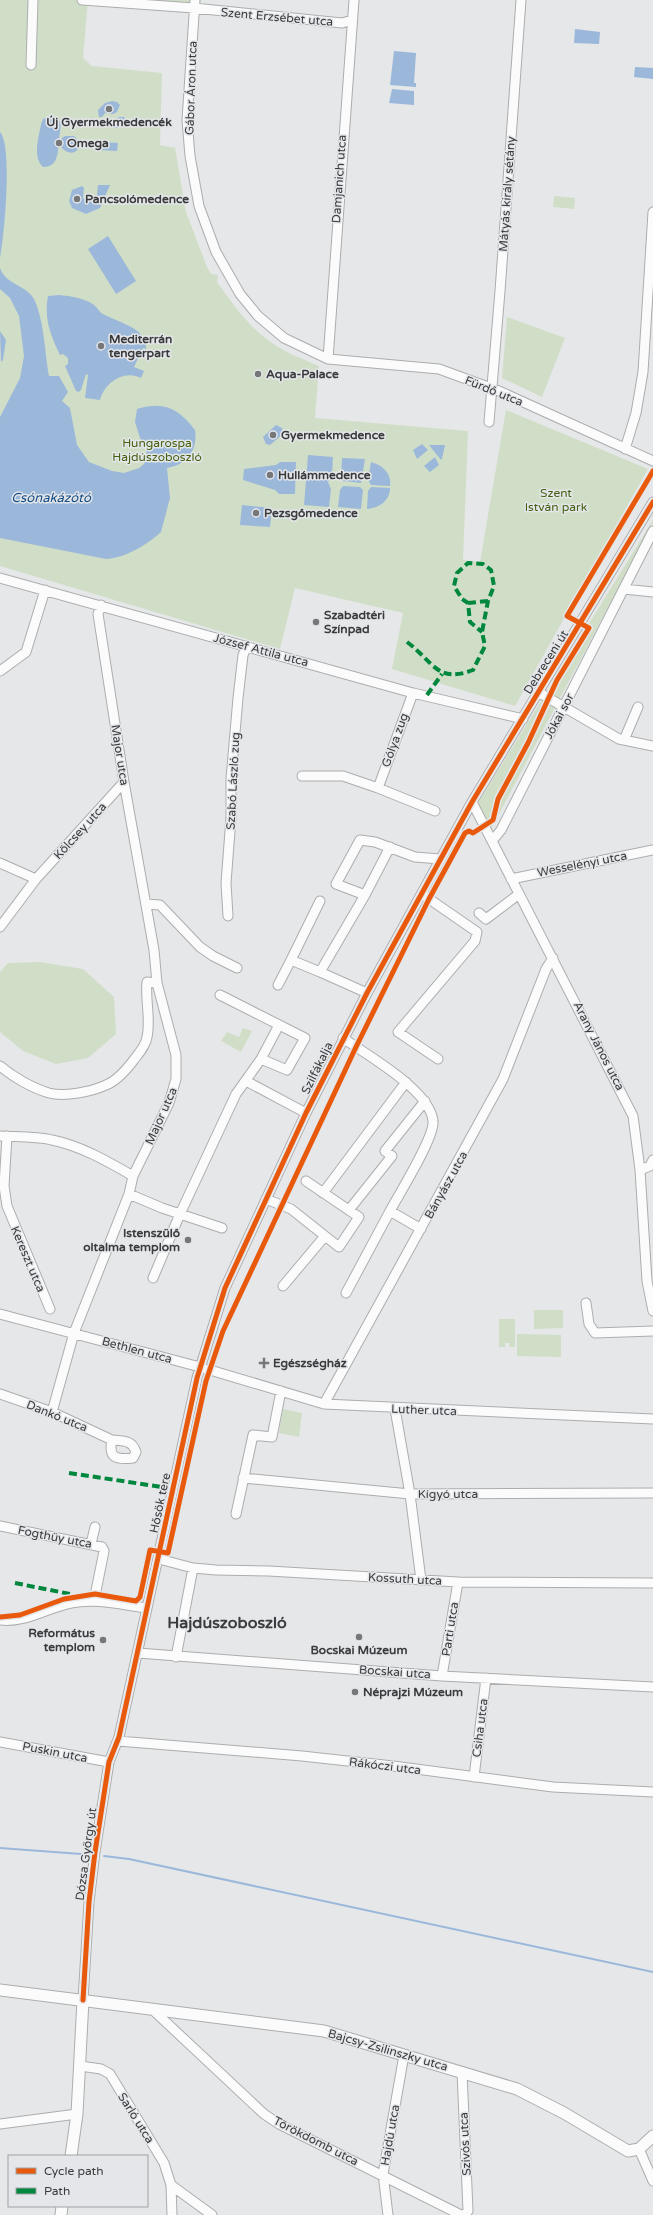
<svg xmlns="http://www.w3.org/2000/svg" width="653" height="2215" font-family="'Varela Round',sans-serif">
	<rect width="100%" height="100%" fill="#e5e7e9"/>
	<path fill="#d1dec7" d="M0,0H201L200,10L88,0L83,58L92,66L162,73L160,145L175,148L186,212L207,267L211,274L218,275L217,282C233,304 249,328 272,343C286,353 303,359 319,366L315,418L468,431L463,560L480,562L506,410L648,469L515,706L392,669L403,613L295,588L280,649L0,566Z
		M554,196L575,198L574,209L553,207Z
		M507,317L565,338L542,397L502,378Z
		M653,520V522L491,829L478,803Z
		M40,962L83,969L114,997L116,1034L88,1058L56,1064L23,1051L0,1032V972L8,963Z
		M243,1028L252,1031L241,1052L221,1041L227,1032L239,1037Z
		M534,1310H563V1328L534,1329Z
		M499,1319H515V1347H510L509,1343H505V1347H499Z
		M517,1334L561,1335V1357L517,1356Z
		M283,1409L302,1413L299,1437L279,1433Z"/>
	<path fill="#9bb8da" d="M575,29L600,32L599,44L574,43Z
		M394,51L416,53L414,83H416V87L390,85Z
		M635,67L653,68V79L634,77Z
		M392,89L414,91V105L389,103Z
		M112,101L117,102L120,105L117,112L113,114L105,113L102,117H99L98,110L105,103Z
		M51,116L56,117L61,123L59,140L65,136H74C86,145 74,163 59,145C57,156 57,167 43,167C32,157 39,137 41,124L43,119Z
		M119,117H124L125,119L122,126L117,128L108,126Z
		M0,132C13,146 4,238 0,258Z
		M100,142L118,143L117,151L99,150Z
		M98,185H110L100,208L86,214L72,208L69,201L72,190L82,186L84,188L83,198L89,201L97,195Z
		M108,236L136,281L116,294L88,249Z
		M0,268C5,284 26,285 34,299C44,319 45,354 49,376H59L68,392L62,401L70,408L77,445L89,462L112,471L124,473L139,468L144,464L147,456L146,448L140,438L135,422L137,409C164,401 178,408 195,430C198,450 187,465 167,468L170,498L161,532C147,545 125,558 106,559L0,538V417L20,378L24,356L19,316L10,298L0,289Z
		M59,295C70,296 85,298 94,305C98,308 99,312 103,314C117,322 148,328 146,349L143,348L134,367L144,371L141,378C123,369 104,384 100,400L85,398L88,375L86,374L81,390L79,392L76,391L65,366L68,364V358L63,354L60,355C50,334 44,319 48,296Z
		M0,331L6,340L3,360L1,362Z
		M276,425L282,428L283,434L270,445L266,444L263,437Z
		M422,444L428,450L417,459L413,450Z
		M429,445H445L442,459L441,460Z
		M308,455L333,457L332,476L328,482L331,489L329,507L304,505Z
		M435,457L439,465L430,472L424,466Z
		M342,458L365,459L361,483L343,481L341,477Z
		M280,462H296L295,494H279L275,490L243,480L244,469L276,465Z
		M371,462C382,465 392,473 390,486L371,485L368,480Z
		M343,486L360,487L363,490L361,509L338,507L340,490Z
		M371,487L390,488C390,501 379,508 367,509L368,491Z
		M242,505L272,508L270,527L240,525Z"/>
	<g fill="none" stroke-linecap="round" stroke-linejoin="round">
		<path stroke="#9bb8da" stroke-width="2" d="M0,1848L81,1854
			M104,1856L129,1859L653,1972"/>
		<defs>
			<path id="minor" d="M82,0L194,8L342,23L352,20
				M195,0L187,120L190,156L199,206L216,252L240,294L258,316L284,338L328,359L439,369L499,391L653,461
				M31,65L33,0
				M328,359L354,0
				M489,422L500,291L521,0
				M625,449L636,413L643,372L653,212
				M0,578L413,693L523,719
				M624,589L653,592
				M0,671L26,652L45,590
				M538,692L619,739L653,746
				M413,693L378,788L435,811
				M624,740L638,707
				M302,776H343L378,788
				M472,802L633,1116L640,1170L647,1281L653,1311
				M492,841L501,830L653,531
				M0,863L36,879
				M511,879L653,850
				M422,894L477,932L475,941L398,1032L438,1059
				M365,895L390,847
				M146,904L160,905L200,947L213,956L237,968
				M479,913L486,919L519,894
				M228,916L226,883L231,818V779L238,698L243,655L247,646
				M0,927L36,879L124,782
				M320,972L291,960L320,901
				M278,985L291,960
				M367,993L320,972L365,895L336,884L360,840L375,842L415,857L440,859
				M220,995L305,1038L287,1070L261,1059
				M343,1038C368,1056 430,1090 433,1121C435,1137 399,1194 390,1211
				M0,1066C13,1077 32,1088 49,1093C64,1097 91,1092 106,1085C117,1081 126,1070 133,1061C138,1054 146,1046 147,1037C151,1019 145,1000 147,982L157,983
				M246,1081L306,1113
				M0,1136C17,1137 35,1136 52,1140C81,1146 107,1161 133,1176
				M7,1136L4,1186L7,1206L50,1309
				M640,1170L650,1166L653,1160
				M306,1181L359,1217L339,1247L325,1236
				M323,1193L406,1082
				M129,1194L162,1208L222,1228
				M266,1199L291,1209L325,1236L283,1286
				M349,1210L392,1156L385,1151L425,1101
				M153,1278L180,1214L236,1094L261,1059L279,1025
				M346,1293L390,1211L421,1229
				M586,1303L589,1324L595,1333L653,1331
				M0,1314L200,1367L324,1404L653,1419
				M0,1394L52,1412L112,1440C108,1458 116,1460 133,1458L136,1452C132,1440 124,1441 112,1440
				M324,1404L503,1079L546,969L553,958
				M395,1409L410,1494L421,1580
				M52,1412L74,1333L129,1194L133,1176L169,1103L176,1079V1055L157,983L154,950L124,782L98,614L101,605
				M243,1478L410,1494L653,1493
				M236,1514L253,1435L272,1437L281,1391
				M0,1526L102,1547L104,1551L94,1601
				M91,1544L95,1527
				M159,1559L193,1568L216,1570L269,1571L458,1582L653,1583
				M0,1620C26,1623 46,1608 71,1603C96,1598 122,1605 147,1608
				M138,1653L442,1676L653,1687
				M176,1657L193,1568
				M442,1676L458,1582
				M118,1741L302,1756L393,1766L553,1787L653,1792
				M0,1742L109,1762
				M474,1777L486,1678
				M83,2000L89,1902L95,1852L109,1762L119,1737L197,1378L225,1288L306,1113L367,993L472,802L653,502
				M154,2011L264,2114L279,2124L461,2215
				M80,2066L101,2069L110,2074L164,2163L171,2185L172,2215
				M462,2072L468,2211L464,2215
				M0,2124L77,2114
				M639,2149L653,2181
				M171,2185L212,2215
				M388,2215L383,2174L404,2055"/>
			<path id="major" d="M0,1990L324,2031L517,2089L564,2113L628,2151L639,2149L653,2136
				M71,2156L77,2114L83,2000
				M61,2215L62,2206"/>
		</defs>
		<use href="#minor" stroke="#abadae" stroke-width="11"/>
		<use href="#major" stroke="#abadae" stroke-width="13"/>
		<use href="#minor" stroke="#fbfbfc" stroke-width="9"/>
		<use href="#major" stroke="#fbfbfc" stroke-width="11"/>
		<path stroke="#00873e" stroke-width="4" stroke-dasharray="8 4" stroke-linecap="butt" d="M468,603L488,601
			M407,642C434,662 437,684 473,670L485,646L482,632L488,601L494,586L491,570L483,564L468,563L457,573L454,586L462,599L468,603L470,622L482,632
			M427,695L442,674
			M69,1473L162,1487
			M15,1583L70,1594L72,1598"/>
		<defs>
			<path id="cycleway" d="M0,1617L20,1615L64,1599L95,1594L136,1601L140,1597L150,1550L168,1553L206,1381L223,1331L356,1047L429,899L465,833L469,831L473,833L493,820L498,799L528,743L557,680L589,628L567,616L653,471
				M83,2000L89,1902L95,1852L109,1762L119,1737L197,1378L225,1288L306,1113L367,993L472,802L653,502"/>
		</defs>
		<use href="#cycleway" stroke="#e4e6ea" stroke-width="8"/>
		<use href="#cycleway" stroke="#e8590c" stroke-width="5"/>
	</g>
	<g fill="#767779" stroke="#e4e6ea" stroke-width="1.5">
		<circle cx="109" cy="109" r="4"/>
		<circle cx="59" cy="143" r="4"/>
		<circle cx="77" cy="199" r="4"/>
		<circle cx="101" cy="346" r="4"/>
		<circle cx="258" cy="374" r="4"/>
		<circle cx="273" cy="435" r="4"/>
		<circle cx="270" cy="475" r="4"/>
		<circle cx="256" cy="513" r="4"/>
		<circle cx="316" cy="622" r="4"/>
		<circle cx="188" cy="1240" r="4"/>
		<path d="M262 1357h4v4h4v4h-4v4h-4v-4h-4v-4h4z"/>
		<circle cx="359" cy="1637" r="4"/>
		<circle cx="103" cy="1640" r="4"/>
		<circle cx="355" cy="1692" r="4"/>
	</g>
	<g text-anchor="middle" stroke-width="3" stroke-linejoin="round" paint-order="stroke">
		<g font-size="12" fill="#3a3b3c" stroke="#e4e6ea">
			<text transform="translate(277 17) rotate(5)" y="4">Szent Erzsébet utca</text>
			<text transform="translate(191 88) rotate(-88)" y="4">Gábor Áron utca</text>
			<text transform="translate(339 179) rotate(-86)" y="4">Damjanich utca</text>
			<text transform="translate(507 194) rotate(-86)" y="4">Mátyás király sétány</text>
			<text transform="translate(494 391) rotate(22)" y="4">Fürdő utca</text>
			<text transform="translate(261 650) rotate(15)" y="4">József Attila utca</text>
			<text transform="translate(546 662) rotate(-58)" y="4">Debreceni út</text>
			<text transform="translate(559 716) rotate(-62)" y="4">Jókai sor</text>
			<text transform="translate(395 740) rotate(-70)" y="4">Gólya zug</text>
			<text transform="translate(120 755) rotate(81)" y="4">Major utca</text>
			<text transform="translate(233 781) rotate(-87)" y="4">Szabó László zug</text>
			<text transform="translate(80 831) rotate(-48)" y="4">Kölcsey utca</text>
			<text transform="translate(582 864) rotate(-11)" y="4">Wesselényi utca</text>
			<text transform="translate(599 1046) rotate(63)" y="4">Arany János utca</text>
			<text transform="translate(317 1068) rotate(-64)" y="4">Szilfákalja</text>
			<text transform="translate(161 1116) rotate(-66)" y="4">Major utca</text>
			<text transform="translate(446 1185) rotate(-61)" y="4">Bányász utca</text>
			<text transform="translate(28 1259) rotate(67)" y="4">Kereszt utca</text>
			<text transform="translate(137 1350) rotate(15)" y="4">Bethlen utca</text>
			<text transform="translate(424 1410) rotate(2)" y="4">Luther utca</text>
			<text transform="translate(57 1416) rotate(22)" y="4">Dankó utca</text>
			<text x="448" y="1498">Kígyó utca</text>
			<text transform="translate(160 1503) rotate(-78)" y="4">Hősök tere</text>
			<text transform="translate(55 1537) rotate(11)" y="4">Fogthüy utca</text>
			<text transform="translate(405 1579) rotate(3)" y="4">Kossuth utca</text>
			<text transform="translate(450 1629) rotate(-81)" y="4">Parti utca</text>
			<text transform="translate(395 1672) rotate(4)" y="4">Bocskai utca</text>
			<text transform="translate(480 1728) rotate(-83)" y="4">Csiha utca</text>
			<text transform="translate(55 1752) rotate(11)" y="4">Puskin utca</text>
			<text transform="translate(385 1766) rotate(7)" y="4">Rákóczi utca</text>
			<text transform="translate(86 1854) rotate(-82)" y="4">Dózsa György út</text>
			<text transform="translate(388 2050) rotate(16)" y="4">Bajcsy-Zsilinszky utca</text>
			<text transform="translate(136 2118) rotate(58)" y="4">Sarló utca</text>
			<text transform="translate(390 2135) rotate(-80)" y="4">Hajdú utca</text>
			<text transform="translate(316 2141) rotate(27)" y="4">Törökdomb utca</text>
			<text transform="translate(465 2144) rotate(-93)" y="4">Szívós utca</text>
		</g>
		<g font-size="12" font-weight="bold" fill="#3a3b3c" stroke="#e4e6ea" text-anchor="start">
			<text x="109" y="126" text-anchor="middle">Új Gyermekmedencék</text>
			<text x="67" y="147">Omega</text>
			<text x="85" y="203">Pancsolómedence</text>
			<text x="109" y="343">Mediterrán<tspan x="109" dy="14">tengerpart</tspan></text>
			<text x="266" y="378">Aqua-Palace</text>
			<text x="281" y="439">Gyermekmedence</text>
			<text x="278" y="479">Hullámmedence</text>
			<text x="264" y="517">Pezsgőmedence</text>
			<text x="324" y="619">Szabadtéri<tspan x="324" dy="14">Színpad</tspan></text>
			<text x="180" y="1237" text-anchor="end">Istenszülő<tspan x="180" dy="14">oltalma templom</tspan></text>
			<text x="273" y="1367">Egészségház</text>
			<text x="95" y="1637" text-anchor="end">Református<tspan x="95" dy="14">templom</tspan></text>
			<text x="359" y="1654" text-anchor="middle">Bocskai Múzeum</text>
			<text x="363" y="1696">Néprajzi Múzeum</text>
		</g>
		<g font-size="12" fill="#42610f" stroke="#e4e6ea">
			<text x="157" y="447">Hungarospa<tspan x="157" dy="14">Hajdúszoboszló</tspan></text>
			<text x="556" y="497">Szent<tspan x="556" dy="14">István park</tspan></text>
		</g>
		<g font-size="13" font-style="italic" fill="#134d86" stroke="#e4e6ea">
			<text x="51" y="502">Csónakázótó</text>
		</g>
		<g font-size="16" font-weight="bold" fill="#3a3b3c" stroke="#e4e6ea">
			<text x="227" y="1628">Hajdúszoboszló</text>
		</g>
	</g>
	<rect x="8" y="2155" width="140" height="52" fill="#e4e6ea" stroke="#a0a2a4"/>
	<rect x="16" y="2168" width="20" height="6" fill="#e8590c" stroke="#a0a2a4"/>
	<text x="44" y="2175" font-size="12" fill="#3a3b3c">Cycle path</text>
	<rect x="16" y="2188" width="20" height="6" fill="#00873e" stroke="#a0a2a4"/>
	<text x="44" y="2195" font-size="12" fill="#3a3b3c">Path</text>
</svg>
